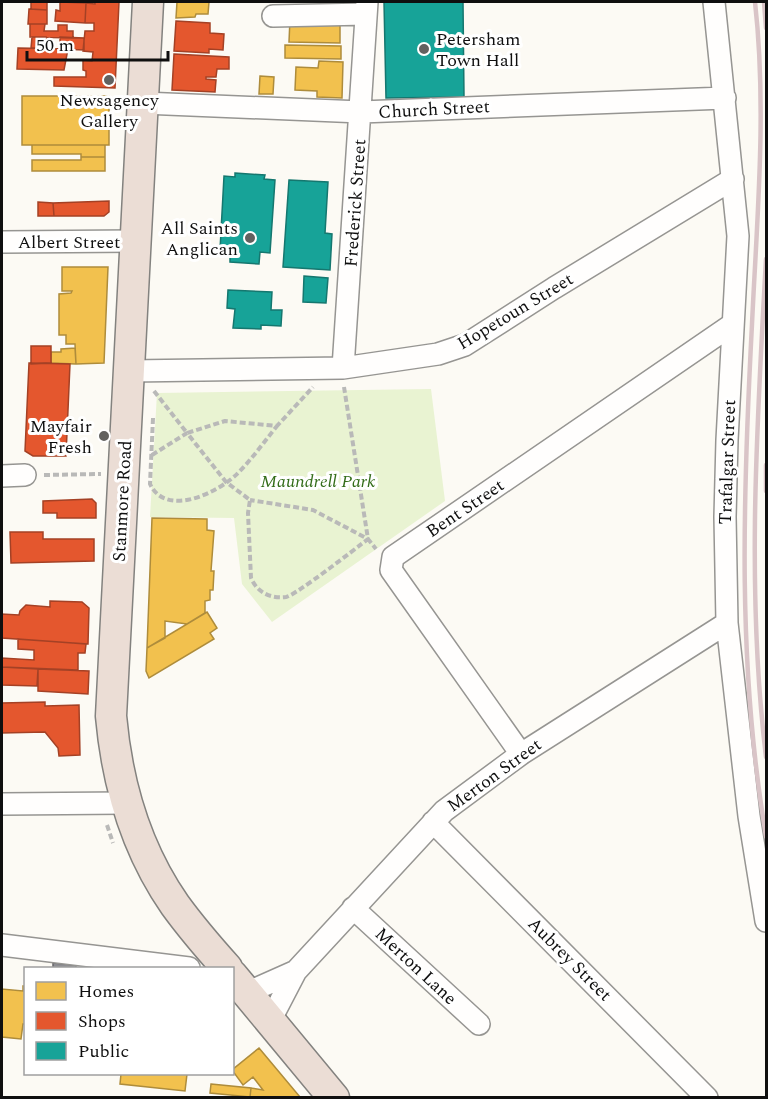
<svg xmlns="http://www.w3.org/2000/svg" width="768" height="1099" font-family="Spectral,serif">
	<rect width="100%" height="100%" fill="#fcfaf4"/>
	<path fill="#e9f3d2" d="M431,389L445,501L272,622L242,584L234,518L150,517L157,393Z"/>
	<path fill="#f2c14e" stroke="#ae8c3b" stroke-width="1.5" d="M177,2H209L208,14H196L195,17L176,18Z
		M290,19L340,20V43L289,42Z
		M285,45L341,46V59L285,58Z
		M319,61L343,62L342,98L317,97V91L295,90L296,67L318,68Z
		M260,76L274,77L273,94H259Z
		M22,96H109V145H22Z
		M32,145H105V157H81V154H32Z
		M81,157H105V171H32V160H81Z
		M62,267H108L104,363L76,364L75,344H66V335H59V294L71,293L72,291H62Z
		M75,348L76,364L51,363V352H61V349Z
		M152,518L207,519V530L214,531L211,571H214L213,590H210V600L205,601V613L187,624L165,621V638L147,648Z
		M207,612L217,628L210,633L214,639L149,678L146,671L147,648Z
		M23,986H26V1024H23L21,1039L2,1037V989L23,991Z
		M259,1048L300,1097V1098L250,1097L251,1088L263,1090L253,1077L243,1085L232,1070Z
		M121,1074H187L185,1091L120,1084Z
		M211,1084L251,1088L250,1097L210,1093Z"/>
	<path fill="#e4572e" stroke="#a44125" stroke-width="1.5" d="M31,2H47V10L31,9Z
		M60,2L86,3L85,23L55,21L56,10L60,11Z
		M95,2H119L115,88L54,86V77H86V71L83,70V60L92,61L93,52L83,51L85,31H94V23H85L86,3L95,4Z
		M29,9L47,10V24H28Z
		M176,21L210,23V33L224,34L223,50L209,49V53L174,51Z
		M30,24H45L44,31H58V25H67V31H73V38L30,37Z
		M32,37H46V48H31Z
		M60,37L84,38V50L60,49Z
		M18,48L68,49L64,70L17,69Z
		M174,54L229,57V69H217L216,77H206V79L216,80L215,92L172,90Z
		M109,201V212L104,216H54L53,203Z
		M38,202L53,203L54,216H38Z
		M31,346H51V363L31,364Z
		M29,363L70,364L66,456H33L25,451Z
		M92,499L96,503V518H57V513H43V501Z
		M10,532H43V539H94V561L11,563Z
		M50,601L82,602L89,608L88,644L2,638V614L19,615L20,611L26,605L50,607Z
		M18,639L86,644L85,653H78V670L2,667V658L34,660V650L18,649Z
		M2,667L38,669L37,686L2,685Z
		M38,669L89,671L88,694L38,691Z
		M45,702V706L79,705L80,755L59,756L58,748L45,732L2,733V703Z"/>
	<path fill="#17a398" stroke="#15776f" stroke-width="1.5" d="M384,2H463L464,97L386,98Z
		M235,173L265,175L264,179L275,180L270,253L260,252L259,264L230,262V251L220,250L224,176L235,177Z
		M289,180L328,182L325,233L332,234L330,270L283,267Z
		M304,276L328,278L326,303L303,302Z
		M228,290L272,292L271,310H282L281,326L261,325V329L233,328L235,309L227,308Z"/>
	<path fill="#8d8d92" stroke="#67676b" stroke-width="1.5" d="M53,963L76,965V968H53Z"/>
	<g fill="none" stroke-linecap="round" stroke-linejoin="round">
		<defs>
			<path id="minor" d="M714,2L738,236L727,440L725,517L727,623L749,816L766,921
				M273,16L366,14
				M143,103L361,112L725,98
				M2,242L136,241
				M343,368L367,2
				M130,371L343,368L438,354L465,345L554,288L733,179
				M2,476L25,475
				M521,754L391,570L393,557L733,324
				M2,804L126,803
				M433,822L707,1098
				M353,908L479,1024
				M2,945L189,968
				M249,992L296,971
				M271,1019L296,971L444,811L521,754L727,623"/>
			<path id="highway" d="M148,2L111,716C117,783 136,849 175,905C191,927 209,948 227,968
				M232,975L334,1098"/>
		</defs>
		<use href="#minor" stroke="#969592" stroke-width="24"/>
		<use href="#highway" stroke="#83827f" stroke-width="33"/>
		<path stroke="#b9b9b8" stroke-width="4" stroke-dasharray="6 3" stroke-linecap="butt" d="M344,387L368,539L376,549
			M154,391L187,433L225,421L277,426L313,387
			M153,418L150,484C166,518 218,493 238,473C252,459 264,442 277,426
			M152,455L187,433L226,482L250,500L248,513L251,578C257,592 270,599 286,597C296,595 355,549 368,539L313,510L250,500
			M44,475L101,474
			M107,825L113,843"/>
		<use href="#minor" stroke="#fffefd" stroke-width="21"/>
		<use href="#highway" stroke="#ebddd5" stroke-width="30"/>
		<path stroke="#d9c4c7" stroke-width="4.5" d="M755,2C767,109 757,217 752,324C743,495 737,666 766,836
			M764,2L766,28
			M766,259C757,424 746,592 766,757
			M766,465V491"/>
	</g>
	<g fill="#62615f" stroke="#fff" stroke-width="2">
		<circle cx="424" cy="49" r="6"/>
		<circle cx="109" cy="80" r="6"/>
		<circle cx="250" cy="238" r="6"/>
		<circle cx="104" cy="436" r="6"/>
	</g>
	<g text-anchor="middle" stroke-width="6" stroke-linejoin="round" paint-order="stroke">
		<g font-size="18" fill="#0f0f0f" stroke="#fff" text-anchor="end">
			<text x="436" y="45" text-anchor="start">Petersham<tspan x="436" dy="21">Town Hall</tspan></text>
			<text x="109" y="106" text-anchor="middle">Newsagency<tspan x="109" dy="21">Gallery</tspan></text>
			<text x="238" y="234">All Saints<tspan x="238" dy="21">Anglican</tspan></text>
			<text x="92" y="432">Mayfair<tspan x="92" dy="21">Fresh</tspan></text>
		</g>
		<g font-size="18" fill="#0f0f0f" stroke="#fff">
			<text transform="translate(434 109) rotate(-3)" y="6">Church Street</text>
			<text transform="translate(355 203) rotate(-86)" y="6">Frederick Street</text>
			<text x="69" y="248">Albert Street</text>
			<text transform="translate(515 311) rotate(-31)" y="6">Hopetoun Street</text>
			<text transform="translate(727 462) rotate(-88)" y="6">Trafalgar Street</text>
			<text transform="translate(122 501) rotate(-87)" y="6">Stanmore Road</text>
			<text transform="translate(465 508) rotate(-34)" y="6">Bent Street</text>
			<text transform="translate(494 775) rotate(-36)" y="6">Merton Street</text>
			<text transform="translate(570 959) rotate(45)" y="6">Aubrey Street</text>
			<text transform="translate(416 966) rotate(43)" y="6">Merton Lane</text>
		</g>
		<g font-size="18" font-style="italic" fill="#346d1a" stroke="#fff">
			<text x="318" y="487">Maundrell Park</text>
		</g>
	</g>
	<rect width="768" height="1099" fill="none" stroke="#0f0f0f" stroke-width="6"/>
	<rect x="24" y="967" width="210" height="108" fill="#ffffff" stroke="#9f9f9f" stroke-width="1.5"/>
	<rect x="36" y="982" width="30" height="18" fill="#f2c14e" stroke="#9f9f9f" stroke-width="1.5"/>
	<text x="78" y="997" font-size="18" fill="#0f0f0f">Homes</text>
	<rect x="36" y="1012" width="30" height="18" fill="#e4572e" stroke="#9f9f9f" stroke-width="1.5"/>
	<text x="78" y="1027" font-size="18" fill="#0f0f0f">Shops</text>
	<rect x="36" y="1042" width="30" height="18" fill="#17a398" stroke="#9f9f9f" stroke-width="1.5"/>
	<text x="78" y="1057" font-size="18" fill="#0f0f0f">Public</text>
	<path d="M27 51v9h141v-9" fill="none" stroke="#0f0f0f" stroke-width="3"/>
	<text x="36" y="51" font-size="18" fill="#0f0f0f" stroke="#ffffff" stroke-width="4.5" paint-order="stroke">50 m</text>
</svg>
